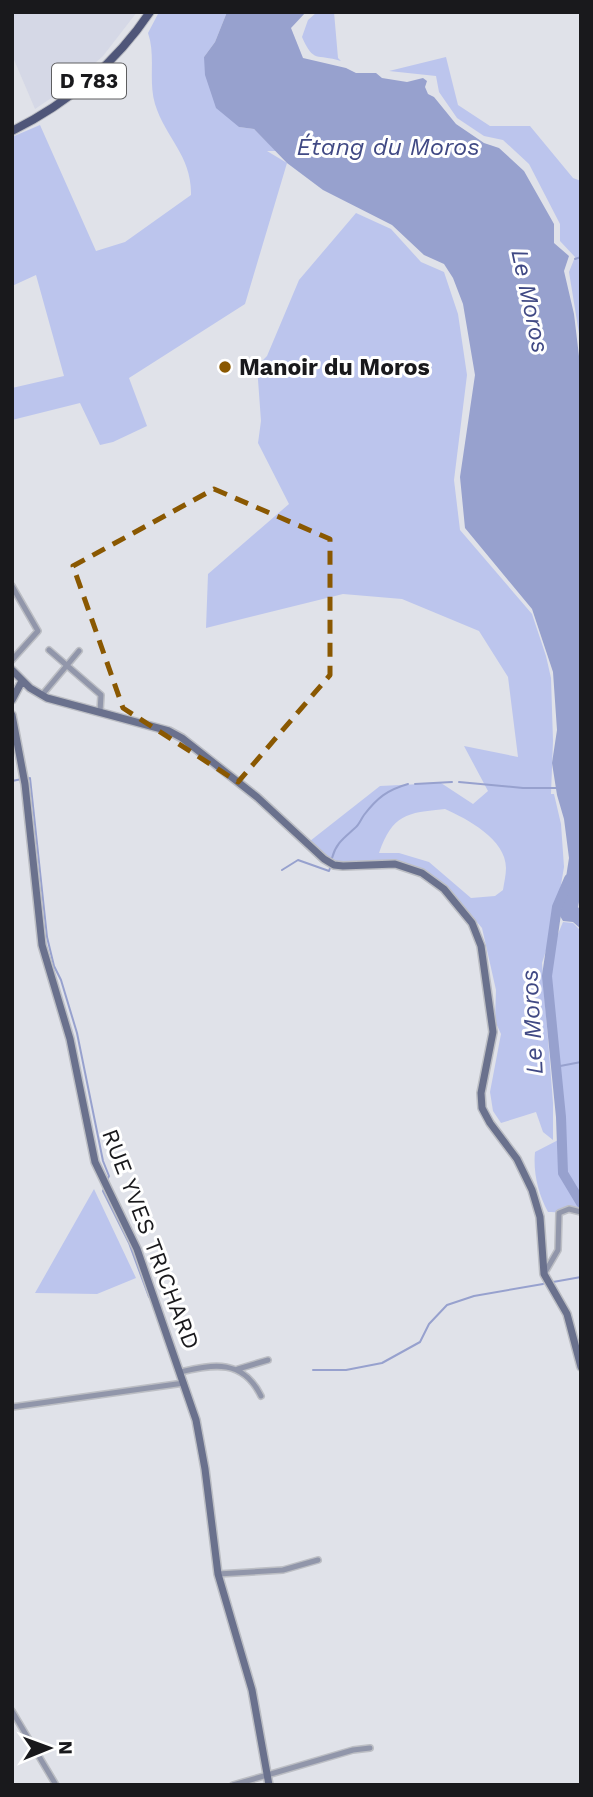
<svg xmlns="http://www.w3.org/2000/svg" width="593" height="1797" font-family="'Work Sans',sans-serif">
	<rect width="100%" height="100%" fill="#e0e2e9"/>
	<path fill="#d5d8e6" d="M12,12H137L103,56L69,86L35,109L12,55Z"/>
	<path fill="#bcc5ed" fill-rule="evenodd" d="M159,12H227L215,42L204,57L239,127L254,129L276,151H267L287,163L245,304L129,378L147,426L113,442L100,445L80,403L12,420V388L64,376L36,275L12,286V137L40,125L96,251L125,242L191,195C192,156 166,139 155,104C148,80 156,56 148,33Z
		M334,12L338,58L341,61C316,53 314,64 302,37L308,20L316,13Z
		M446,57L458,105L490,126H530L573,178L581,181V346L569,272L575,257L560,241V224L529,164L503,140L484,136L457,118L439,92L436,76L389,71Z
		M356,213L391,229L421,262L444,272L458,314L467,375L454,480L460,530L532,614L546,656L551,678L553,741L551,794H554L561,824L564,867L554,926L542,963L553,1103V1140L543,1132L536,1112L501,1123L493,1111L490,1092L501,1034L495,1021L496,990L482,928L451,892L434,878L406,865H334L310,841L380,786L441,783L473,804L488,791L464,746L518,757L508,677L479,631L402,599L343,594L206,628L208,574L289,504L258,443L261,421L257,366L267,356L299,280ZM445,809C467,819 506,839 506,868C506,875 504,883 503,890L495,896L471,898L429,862L399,853H379C393,814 406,813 445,809Z
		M563,922L573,923L581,931V1207C573,1215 558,1212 548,1212C538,1194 533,1172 535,1152L564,1137L554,1074L555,1031L550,1002L547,960Z
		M94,1189L136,1278L97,1294L35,1293Z"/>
	<path fill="#97a1ce" d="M227,12H306L291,28L303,58L346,68L356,73H376L382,78L407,82L423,78L427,81L425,87L428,94L434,97L456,124L484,143L499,148L524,171L554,224V243L569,256L564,271L574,314L581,373V892L578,907L581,911V929L573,922L563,921L560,916L569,858L564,819L557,795L552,763L557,730L553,672L532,609L465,528L460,477L475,375L463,304L453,278L444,264L424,255L392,225L323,190L287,163L254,129L239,127L216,108L205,75L204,57L215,42Z"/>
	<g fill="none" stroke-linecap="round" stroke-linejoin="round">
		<path stroke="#97a1ce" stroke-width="2" d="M575,259L581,257
			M28,779L30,778L47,937L54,966L61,980L77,1033L103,1161L109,1176L107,1180
			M12,781L22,779
			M459,782L523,788H556
			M415,784L452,782
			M332,858C336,843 344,838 355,828C359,825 361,819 364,815C377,798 387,790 408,784
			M282,870L298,860L329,871L330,868
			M555,1067L581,1062
			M104,1189L103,1191L129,1243L149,1297
			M553,1282L581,1277
			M313,1370H346L382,1363L420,1342L429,1324L447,1305L474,1296L543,1284"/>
		<path stroke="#97a1ce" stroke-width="10" d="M569,879L557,907L547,976L561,1117L563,1173L581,1203"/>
		<defs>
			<path id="street" d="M12,586L38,631L12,660
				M49,650L101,695L100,712
				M42,695L79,651
				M544,1274L558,1250L559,1213L569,1209L581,1212
				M238,1369L268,1360
				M180,1372C214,1364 243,1359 261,1396
				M12,1407L184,1383
				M218,1574L283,1570L318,1560
				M12,1711L56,1785
				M233,1785L353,1750L370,1748"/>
			<path id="secondary" d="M12,670L30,688L47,698L169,731L182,738L257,797L324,859L334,865L343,866L395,864L422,873L444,889L472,923L481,946L493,1032L481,1093L482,1108L490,1123L517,1159L532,1190L540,1217L544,1274L567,1314L581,1367
				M12,700L22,681
				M12,715L25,784L42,945L70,1039L95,1162L137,1249L196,1420L205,1469L218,1574L252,1690L269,1785"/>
			<path id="primary" d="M12,131C68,103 115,64 150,12"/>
		</defs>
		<use href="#street" stroke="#bcbec4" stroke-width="8"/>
		<use href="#secondary" stroke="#bcbec4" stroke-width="10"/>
		<use href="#primary" stroke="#bcbec4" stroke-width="10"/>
		<use href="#street" stroke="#9196aa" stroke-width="5"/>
		<use href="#secondary" stroke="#6a718d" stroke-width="7"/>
		<use href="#primary" stroke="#4f5679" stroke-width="8"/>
	</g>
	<path fill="none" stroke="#8a5801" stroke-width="5" stroke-dasharray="14 9" stroke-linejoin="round" d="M214,489L330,539V675L238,782L123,708L73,566Z"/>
	<circle fill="#8a5801" stroke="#fff" stroke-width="2.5" cx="225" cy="367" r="7"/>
	<g text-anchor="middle" stroke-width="6" stroke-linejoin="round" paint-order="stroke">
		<rect fill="#fff" stroke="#5e5e60" stroke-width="2" x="52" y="63.5" width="74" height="35" rx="5"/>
		<g font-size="21" font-weight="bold" fill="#19191c">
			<text x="89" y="88">D 783</text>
		</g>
		<g font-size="23" font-weight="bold" fill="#19191c" stroke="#fff" text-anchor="start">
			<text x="239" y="375">Manoir du Moros</text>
		</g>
		<g font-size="23" fill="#19191c" stroke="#fff">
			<text transform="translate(151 1239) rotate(69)" y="8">RUE YVES TRICHARD</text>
		</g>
		<g font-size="24" font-style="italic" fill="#404984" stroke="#fff">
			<text x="388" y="155">Étang du Moros</text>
			<text transform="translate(530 301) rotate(78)" y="8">Le Moros</text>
			<text transform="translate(532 1022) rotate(-93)" y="8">Le Moros</text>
		</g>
	</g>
	<rect width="593" height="1797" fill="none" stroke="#19191c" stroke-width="28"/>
	<g transform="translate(49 1748) rotate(89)" stroke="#ffffff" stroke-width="5" paint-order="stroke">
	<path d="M0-5L12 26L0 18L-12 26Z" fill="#19191c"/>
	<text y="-10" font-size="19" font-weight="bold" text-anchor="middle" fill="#19191c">N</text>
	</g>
</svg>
